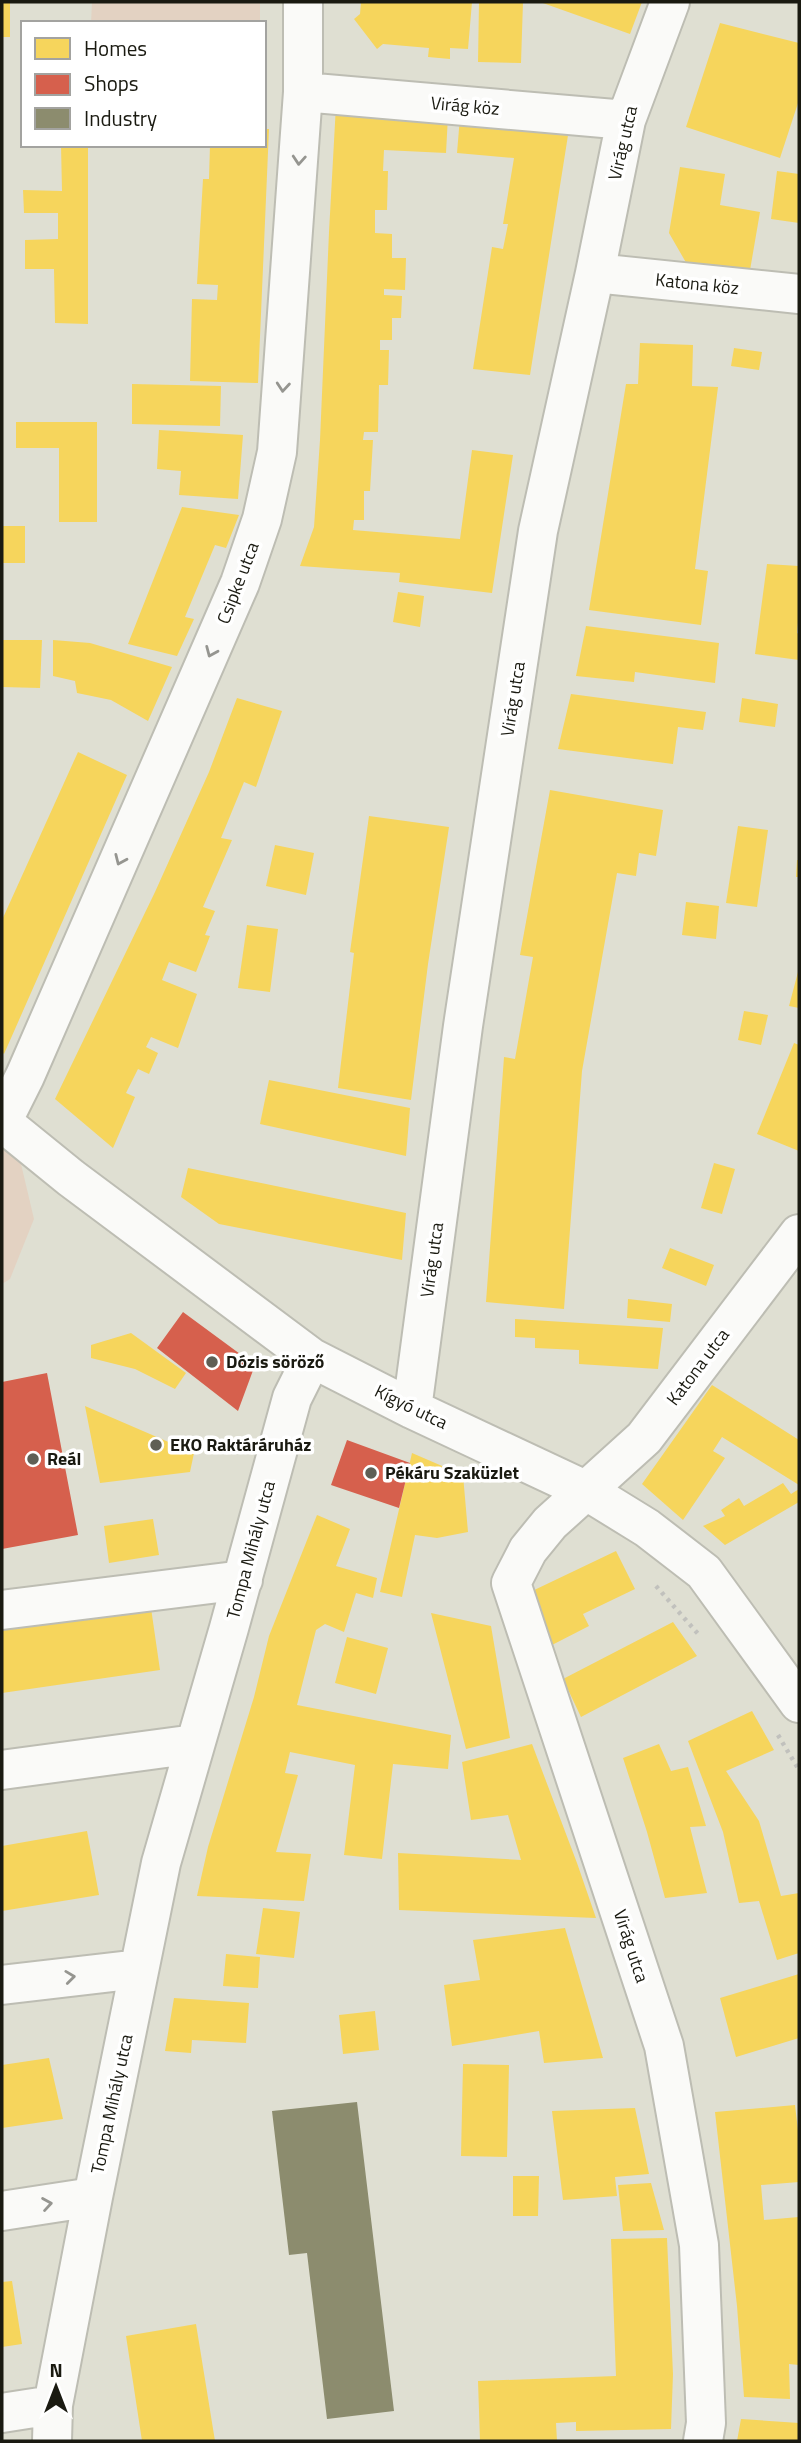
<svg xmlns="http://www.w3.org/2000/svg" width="801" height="2443" font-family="'Titillium Web',sans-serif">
	<rect width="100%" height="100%" fill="#dfdfd2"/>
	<path fill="#e3d2c2" d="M92,2H260V23H91Z
		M2,1137L17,1147L34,1219L10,1279L2,1284Z"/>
	<path fill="#f6d55c" d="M2,2H10V37H2Z
		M361,2H472L468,49L450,48V59L428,57L429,48L383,44L377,49L354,19L360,14Z
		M479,2H523L521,63L478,62Z
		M540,2H642L630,34Z
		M720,23L799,43V100L780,158L686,127Z
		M336,105L448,116L446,153L384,150L383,171H388L387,210H375V233L392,234V258H406L405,290L384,289V295L402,296L401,318H392V340H380V350H389L388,385H379L378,432H364L363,440H373L370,491H364V520H354L353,530L460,539L472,450L513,455L492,593L399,582L400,573L300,566L314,527L320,440L329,232Z
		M460,117L569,129L530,375L473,369L492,247L503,249L508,224H503L514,158L457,153Z
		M264,129H269L258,383L190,381L192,299L217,300L218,285L197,284L203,179H209L210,145H264Z
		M61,145H88V324L55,323L54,269H25V240L58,239V213H24L23,190L62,191Z
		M680,167L725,174L720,205L760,212L749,276L688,266L669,233Z
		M777,171L799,174V223L771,219Z
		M640,343L693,345L692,386L718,387L695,569L708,571L701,625L589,610L626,384H638Z
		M734,348L762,352L759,370L731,366Z
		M132,384L221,386L220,426L132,424Z
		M16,422H97V522H59V448H16Z
		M159,430L243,435L238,499L179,495L181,471L157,469Z
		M182,507L239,515L226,548L215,545L185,617L194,619L177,656L128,644Z
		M2,526H25V563H2Z
		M767,564L799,566V612L797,633L799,634V660L755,654Z
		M398,592L424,596L420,627L393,622Z
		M586,626L719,643L715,683L635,672L634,682L576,676Z
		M2,640H42L40,688L2,687Z
		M53,640L90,643L172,667L148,721L111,700L77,693L75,681L53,676Z
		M571,694L706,712L703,730L678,727L673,764L558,749Z
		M237,698L282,711L256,787L244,782L221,838L232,840L203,907L215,911L205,935L210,936L196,972L169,962L162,980L197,994L178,1048L151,1037L146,1047L158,1053L149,1074L138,1069L126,1093L135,1097L113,1148L55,1099L155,892L209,772Z
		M742,698L778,704L775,727L739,722Z
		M78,752L127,775L4,1054L2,1052V920Z
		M550,790L663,810L656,856L639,853L636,876L617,873L582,1071L564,1309L486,1302L504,1057L515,1059L533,957L520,955Z
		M369,816L449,827L428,964L411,1100L338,1088L354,953L350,952Z
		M738,826L768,830L757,907L726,903Z
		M275,845L314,853L306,895L266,886Z
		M797,860H799V877H796Z
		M686,902L719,906L716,939L682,935Z
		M247,925L278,929L270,992L238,988Z
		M798,972H799V1008L789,1006Z
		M744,1011L768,1015L761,1045L738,1040Z
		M794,1043L799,1045V1151L757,1134Z
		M269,1080L410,1108L406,1156L260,1124Z
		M714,1163L735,1169L722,1214L701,1208Z
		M188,1168L406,1213L402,1260L219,1224L181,1197Z
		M670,1248L714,1265L706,1286L662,1268Z
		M628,1299L672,1304L670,1322L627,1318Z
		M515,1319L663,1328L658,1369L579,1364V1350L535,1348V1338L515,1337Z
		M131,1333L186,1373L175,1389L135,1369L91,1358V1345Z
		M712,1385L799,1440V1485L722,1437L713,1451L725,1458L683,1520L642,1484Z
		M85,1406L194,1453L190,1472L100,1483Z
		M412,1453L463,1475L468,1532L437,1538L415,1535L402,1597L380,1592Z
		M783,1483L791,1494L799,1489V1502L725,1545L703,1526L725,1516L721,1510L739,1498L744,1506Z
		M317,1515L350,1529L336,1566L377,1578L373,1598L356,1593L344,1632L325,1624L316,1630L297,1705L451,1735L448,1769L393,1764L382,1859L344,1855L355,1765L290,1752L285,1773L298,1775L276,1852L311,1854L304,1901L197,1896L208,1847L254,1697L269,1636Z
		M153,1519L159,1555L109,1563L104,1526Z
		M616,1551L635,1589L583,1614L589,1626L552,1645L528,1593Z
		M151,1608L160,1670L2,1693V1630Z
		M431,1613L491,1626L510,1738L466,1749Z
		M673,1622L697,1656L581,1717L563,1679Z
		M347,1637L388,1648L376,1694L335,1683Z
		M752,1711L774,1750L726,1771L759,1821L781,1896L799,1893V1953L777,1960L759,1901L739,1903L723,1832L688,1741Z
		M532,1744L577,1863L596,1918L399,1910L398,1853L521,1860L508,1815L471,1820L462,1762Z
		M659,1744L671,1771L688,1767L706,1826L690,1827L707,1893L665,1898L647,1832L623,1758Z
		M87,1831L99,1895L2,1911V1846Z
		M263,1908L300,1912L294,1958L256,1954Z
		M565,1928L603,2058L544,2063L539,2031L452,2046L444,1985L480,1980L473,1940Z
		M226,1954L260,1957L258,1988L223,1986Z
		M799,1974V2038L736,2057L720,1998Z
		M174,1998L249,2003L246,2043L192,2040L191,2053L165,2051Z
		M375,2011L379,2050L343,2054L339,2015Z
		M49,2058L63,2119L2,2128V2065Z
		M463,2064L509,2065L507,2157L461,2156Z
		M795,2105L799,2139V2182L761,2185L764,2220L799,2217V2365L789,2364L790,2399L744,2397L737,2306L715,2112Z
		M635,2108L649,2174L615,2177L617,2196L563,2200L552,2111Z
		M513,2176H539L538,2216H513Z
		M651,2183L664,2230L623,2231L618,2185Z
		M667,2238L673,2374L671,2429L576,2431V2422L556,2423L557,2441H480L478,2381L616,2376L611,2239Z
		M12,2281L22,2344L2,2347V2282Z
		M196,2324L215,2441H142L126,2336Z
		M741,2419L799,2423V2441H737Z"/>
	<path fill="#d6604d" d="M183,1312L255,1365L238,1411L157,1348Z
		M47,1373L78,1535L2,1549V1382Z
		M347,1440L410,1463L399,1508L331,1485Z"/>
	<path fill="#8c8c6e" d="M357,2102L394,2411L327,2419L307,2253L289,2255L272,2111Z"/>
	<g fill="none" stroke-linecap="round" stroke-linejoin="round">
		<defs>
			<path id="minor" d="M303,92L626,120
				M595,273L799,294
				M2,1122L25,1076L240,583L262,519L277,452L303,92V2
				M2,1122L71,1178L312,1358L412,1409L587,1491L647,1528L704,1572L799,1703
				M412,1409L463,1026L538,531L595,273L626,120L670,2
				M2,1610L243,1580
				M2,1770L195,1744
				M2,1985L139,1969
				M2,2211L93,2197
				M2,2413L53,2405
				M52,2441L53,2405L93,2197L161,1863L229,1628L292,1398L312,1358
				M703,2441L706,2423L699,2245L664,2046L511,1583L528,1550L550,1523L644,1438L799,1234"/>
		</defs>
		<use href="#minor" stroke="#bdbdb3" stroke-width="42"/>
		<path stroke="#c1c1bd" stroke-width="4.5" stroke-dasharray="3.5 5" stroke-linecap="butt" d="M656,1586L699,1635
			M778,1735L799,1770"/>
		<use href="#minor" stroke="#fafaf8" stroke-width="38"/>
	</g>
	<defs><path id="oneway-chevron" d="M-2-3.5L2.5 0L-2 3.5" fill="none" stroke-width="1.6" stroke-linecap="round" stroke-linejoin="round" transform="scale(1.75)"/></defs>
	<g stroke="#959590">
		<use href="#oneway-chevron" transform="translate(299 160) rotate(94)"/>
		<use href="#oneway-chevron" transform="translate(283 387) rotate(95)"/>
		<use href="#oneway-chevron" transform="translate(211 652) rotate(113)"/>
		<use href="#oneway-chevron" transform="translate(120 860) rotate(114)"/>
		<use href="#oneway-chevron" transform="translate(70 1977) rotate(-7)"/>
		<use href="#oneway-chevron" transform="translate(47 2204) rotate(-9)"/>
	</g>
	<g fill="#5f5f55" stroke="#fff" stroke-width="2.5">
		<circle cx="212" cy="1362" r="7"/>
		<circle cx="156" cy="1445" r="7"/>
		<circle cx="33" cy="1459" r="7"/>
		<circle cx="371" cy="1473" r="7"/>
	</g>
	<g text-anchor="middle" stroke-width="7" stroke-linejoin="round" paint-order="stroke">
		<g font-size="18" fill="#1a1a11" stroke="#fff">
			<text transform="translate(465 106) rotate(5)" y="6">Virág köz</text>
			<text transform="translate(623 143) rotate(-77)" y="6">Virág utca</text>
			<text transform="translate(697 284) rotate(6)" y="6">Katona köz</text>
			<text transform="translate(238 583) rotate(-69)" y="6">Csipke utca</text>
			<text transform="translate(513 699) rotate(-81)" y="6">Virág utca</text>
			<text transform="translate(432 1260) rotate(-82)" y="6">Virág utca</text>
			<text transform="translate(698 1367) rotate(-53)" y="6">Katona utca</text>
			<text transform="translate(411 1407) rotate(26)" y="6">Kígyó utca</text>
			<text transform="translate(251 1550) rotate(-75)" y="6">Tompa Mihály utca</text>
			<text transform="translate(631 1946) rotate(72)" y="6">Virág utca</text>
			<text transform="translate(112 2104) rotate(-78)" y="6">Tompa Mihály utca</text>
		</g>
		<g font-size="18" font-weight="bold" fill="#1a1a11" stroke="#fff" text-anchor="start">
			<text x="226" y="1368">Dózis söröző</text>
			<text x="170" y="1451">EKO Raktáráruház</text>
			<text x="47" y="1465">Reál</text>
			<text x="385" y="1479">Pékáru Szaküzlet</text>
		</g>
	</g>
	<rect width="801" height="2443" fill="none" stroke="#1a1a11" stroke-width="7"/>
	<rect x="21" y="21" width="245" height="126" fill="#ffffff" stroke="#a3a3a0" stroke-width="2"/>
	<rect x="35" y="38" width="35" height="21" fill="#f6d55c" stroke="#a3a3a0" stroke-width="2"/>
	<text x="84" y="56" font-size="21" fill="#1a1a11">Homes</text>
	<rect x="35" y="74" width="35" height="21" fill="#d6604d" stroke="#a3a3a0" stroke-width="2"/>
	<text x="84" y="91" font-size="21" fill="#1a1a11">Shops</text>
	<rect x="35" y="108" width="35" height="21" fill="#8c8c6e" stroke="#a3a3a0" stroke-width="2"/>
	<text x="84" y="126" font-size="21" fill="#1a1a11">Industry</text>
	<g transform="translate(56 2387)" stroke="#ffffff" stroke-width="5" paint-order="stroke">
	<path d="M0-5L12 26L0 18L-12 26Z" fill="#1a1a11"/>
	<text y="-10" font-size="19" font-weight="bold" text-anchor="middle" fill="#1a1a11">N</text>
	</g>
</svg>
